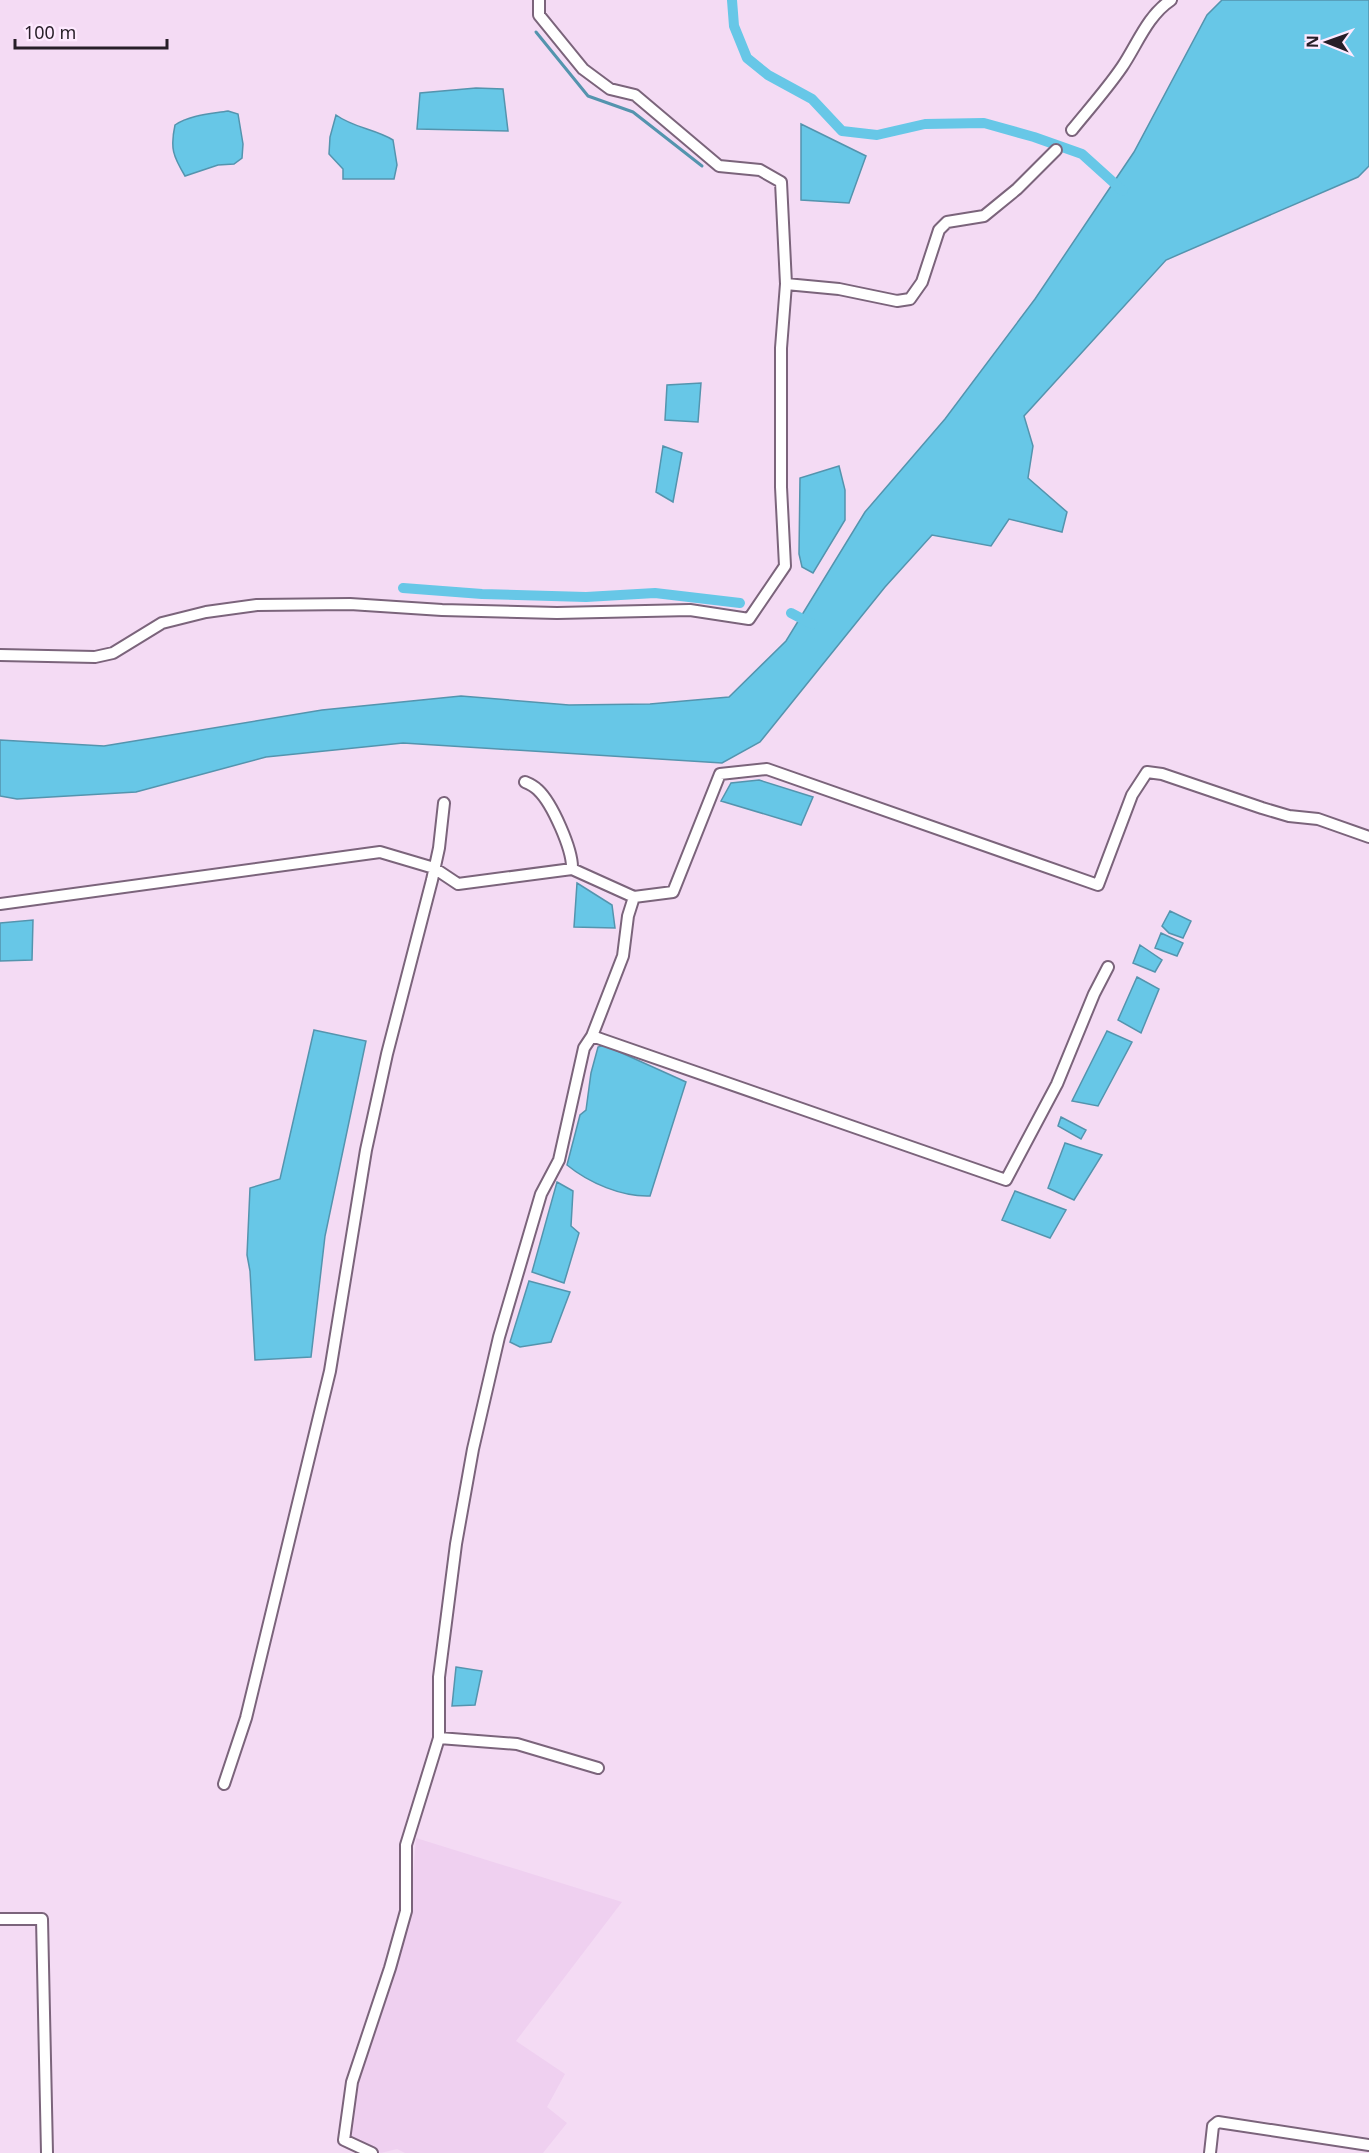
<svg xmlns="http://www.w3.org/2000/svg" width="1369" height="2153" font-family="'Noto Sans',sans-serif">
	<rect width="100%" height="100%" fill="#f4dbf4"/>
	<path fill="#efd0f0" d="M416,1838L622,1902L516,2041L565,2074L547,2107L567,2123L543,2153H405L397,2149L381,2153L349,2139L359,2075L390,1986L410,1914Z"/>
	<path fill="#67c7e7" stroke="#5494ae" stroke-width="1.5" d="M1222,0H1369V166L1358,177L1166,260L1024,416L1033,446L1028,478L1067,512L1062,532L1009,519L991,546L932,535L885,587L760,742L722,763L403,743L266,757L136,792L17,799L0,796V740L104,746L322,710L461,696L569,705L650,704L729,697L786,641L865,512L945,419L1035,299L1134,152L1207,15Z
		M476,88L503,89L508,131L417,129L420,93Z
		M228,111L238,114L243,144L242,158L234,164L218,165L185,176C173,156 170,148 175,125C190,115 210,114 228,111Z
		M336,115C354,128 375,129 393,140L397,165L394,179H343V169L329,154L330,137Z
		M801,124L866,156L849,203L801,200Z
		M701,383L698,422L665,420L667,385Z
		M663,446L682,453L673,502L656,492Z
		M839,466L845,490V520L813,573L802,567L799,554L800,478Z
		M759,780L813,797L801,825L721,801L731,783Z
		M577,883L612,905L615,928L574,927Z
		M1170,911L1191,921L1183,938L1169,933L1162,926Z
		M33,920L32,960L0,961V923Z
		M1161,933L1183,943L1177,956L1155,948Z
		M1140,945L1162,960L1155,972L1133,963Z
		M1137,977L1159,989L1141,1033L1118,1020Z
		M314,1030L366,1041L325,1236L311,1357L255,1360L250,1271L247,1255L250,1188L280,1179Z
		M1107,1031L1132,1042L1098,1106L1072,1101Z
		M604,1045L686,1082L650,1196C622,1197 589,1183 567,1165L580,1115L586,1110L591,1073L598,1047Z
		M1061,1117L1086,1130L1081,1139L1058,1126Z
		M1065,1143L1102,1155L1074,1200L1048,1188Z
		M557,1182L573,1191L571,1226L579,1233L564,1283L532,1272Z
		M1015,1191L1066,1210L1050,1238L1002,1220Z
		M529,1281L570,1292L551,1342L520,1347L510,1342Z
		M456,1667L482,1671L475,1705L452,1706Z"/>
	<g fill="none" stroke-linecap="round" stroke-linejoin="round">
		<path stroke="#5494ae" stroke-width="3" d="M536,32L588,96L633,112L702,166"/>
		<path stroke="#67c7e7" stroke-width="10" d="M732,0L734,26L747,58L768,75L812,99L842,131L877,135L925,124L984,123L1034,137L1082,154L1123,191
			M403,588L482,594L586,597L655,593L740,603
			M791,613L812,624"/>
		<defs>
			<path id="minor" d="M1072,130C1089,109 1107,89 1122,67C1137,45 1147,16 1171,0
				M786,284L839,289L897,301L910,299L922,282L939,230L947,222L984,216L1017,189L1056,150
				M0,655L95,657L113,653L162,623L206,612L257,605L350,604L442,610L557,613L690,610L749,619L785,566L781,487V348L786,284L781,182L760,170L719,166L635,95L610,89L583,69L539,15V0
				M525,782C530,784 534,786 538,790C552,803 573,850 572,869
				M0,904L380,852L434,868L458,884L572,869L634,897L673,892L720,774L767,769L1098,885L1132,795L1147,772L1162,774L1262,808L1289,816L1318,819L1369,837
				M592,1036L1006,1180L1057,1084L1094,994L1108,967
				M439,1738L517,1744L598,1768
				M224,1784L246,1718L330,1371L366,1150L387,1054L432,880L439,848L444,803
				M0,1919H42L47,2153
				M372,2153L344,2140L352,2082L390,1968L406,1911V1845L439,1738V1677L456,1544L473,1449L499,1337L541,1194L559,1160L584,1048L592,1036L623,956L628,916L634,897
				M1210,2153L1213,2126L1218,2122L1369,2145"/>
		</defs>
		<use href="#minor" stroke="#7b647b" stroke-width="14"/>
		<use href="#minor" stroke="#fff" stroke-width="10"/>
	</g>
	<g transform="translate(1327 42) rotate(271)" stroke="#feeaff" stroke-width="4.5" paint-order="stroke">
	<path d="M0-4.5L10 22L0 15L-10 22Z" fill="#271e28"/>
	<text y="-9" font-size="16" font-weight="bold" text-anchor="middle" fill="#271e28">N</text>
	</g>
	<path d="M15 39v9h152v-9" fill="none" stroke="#271e28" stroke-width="3"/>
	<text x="24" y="39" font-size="18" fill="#271e28" stroke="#feeaff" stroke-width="4.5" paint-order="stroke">100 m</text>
</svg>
